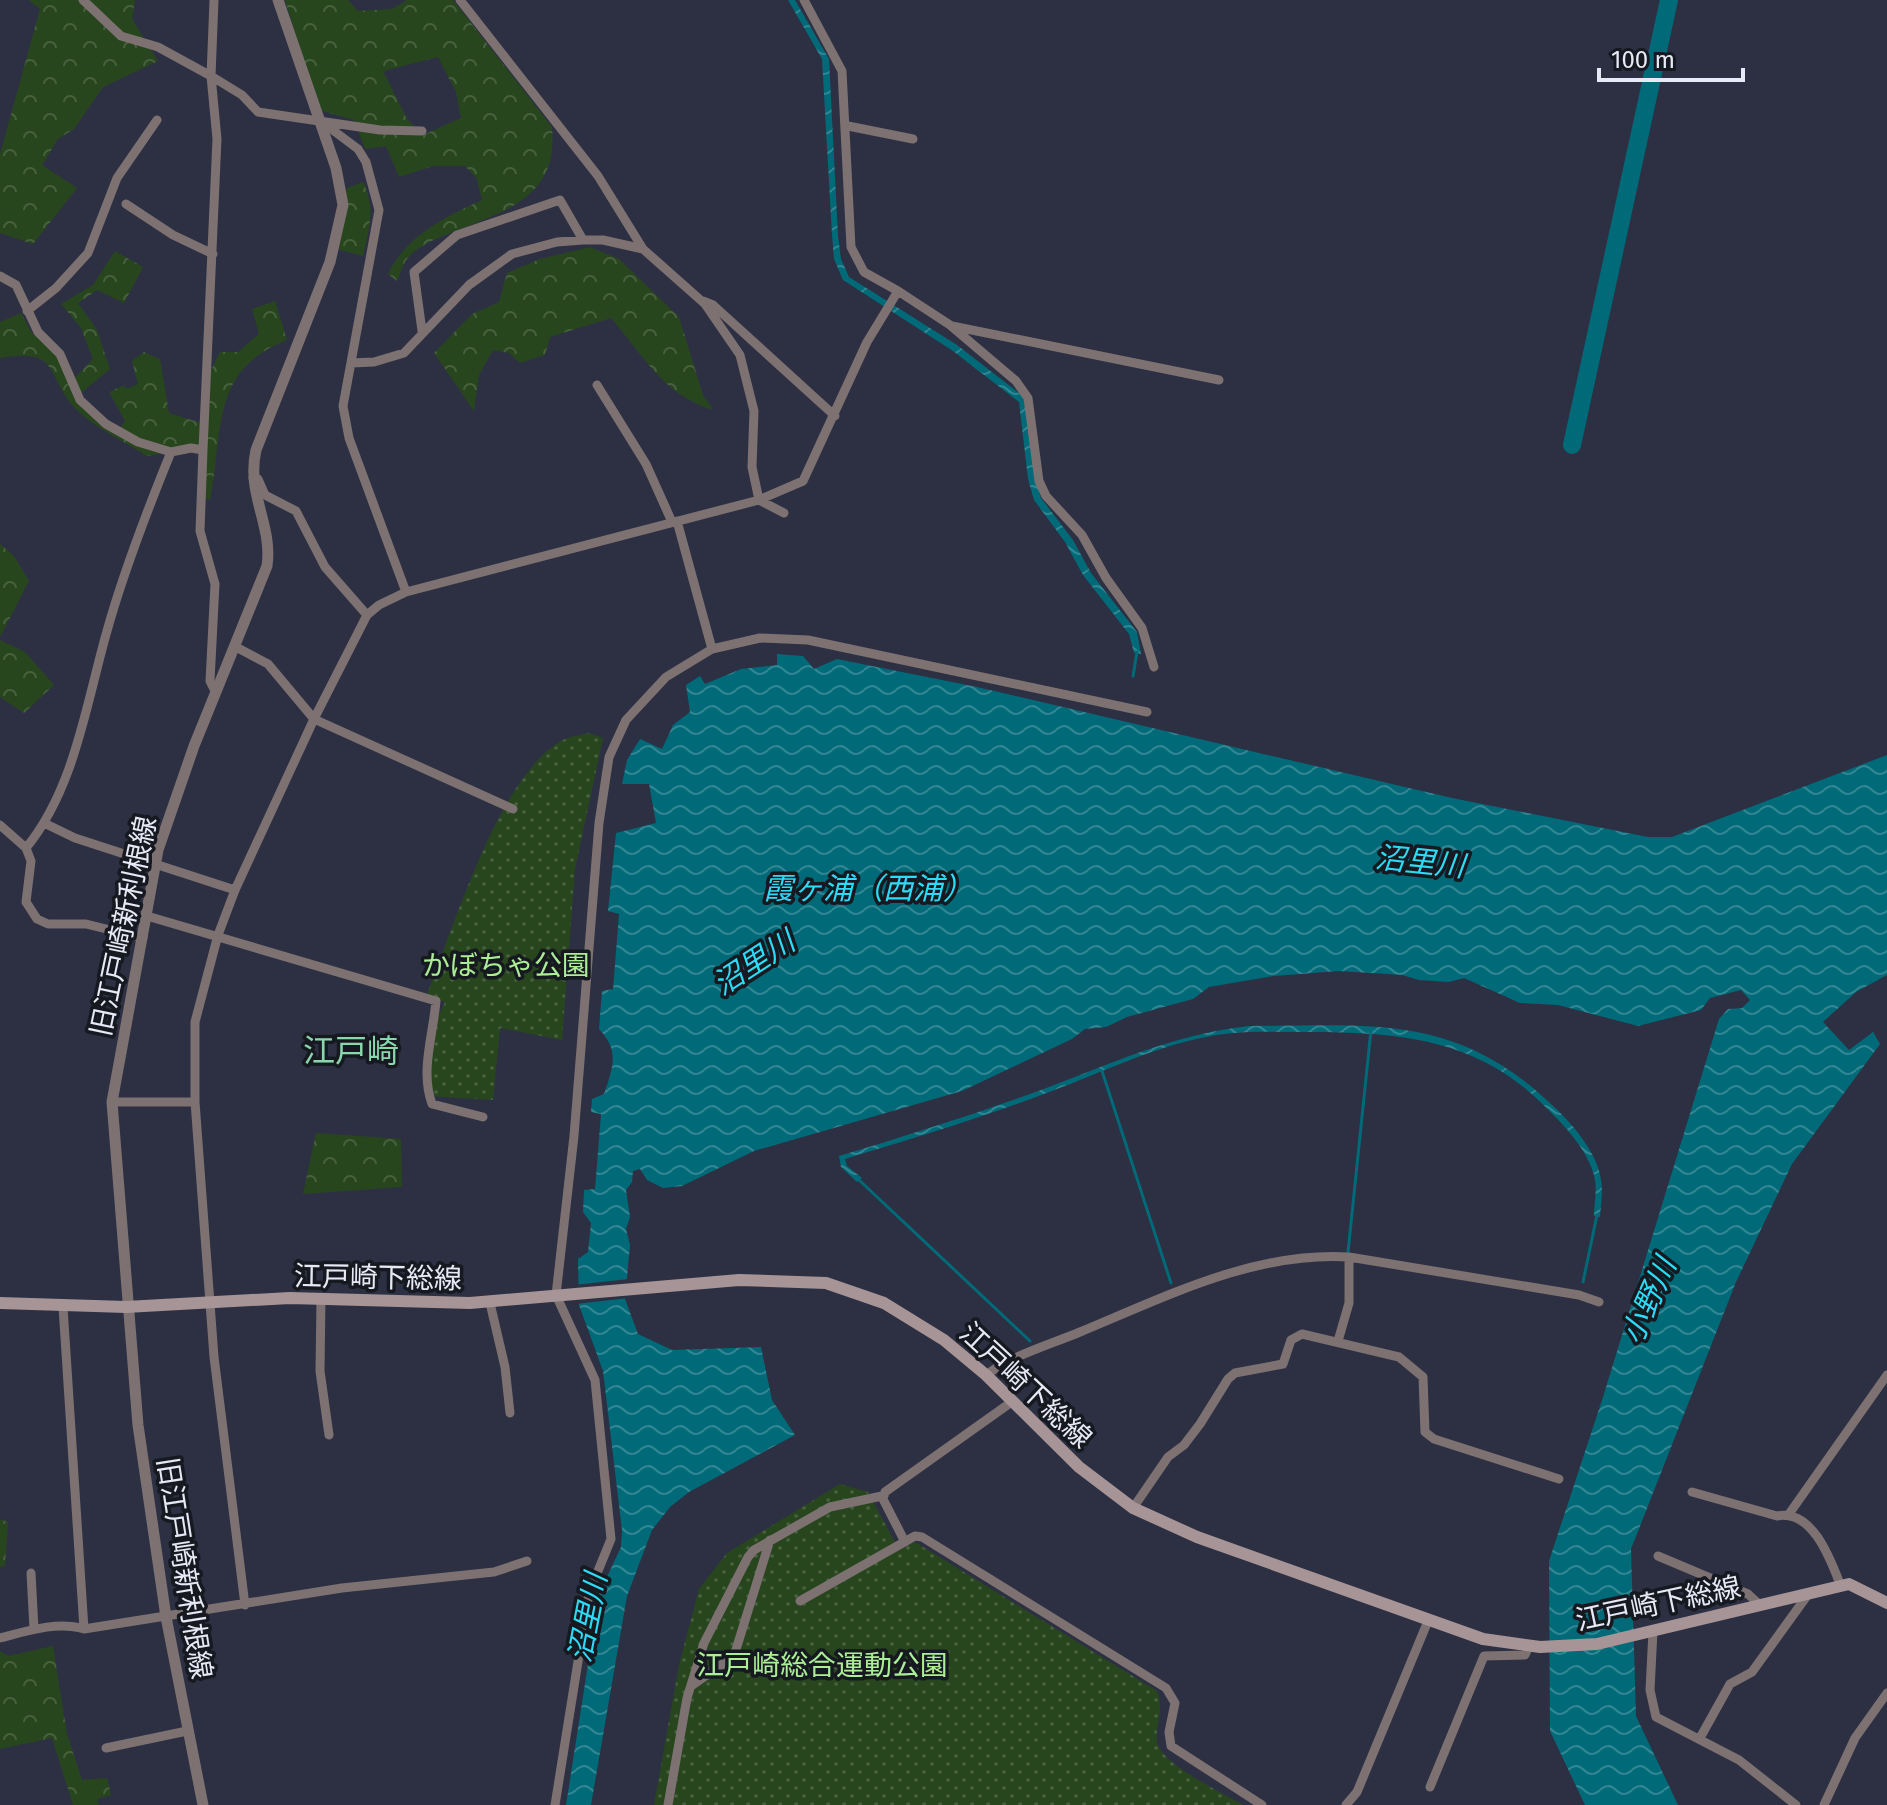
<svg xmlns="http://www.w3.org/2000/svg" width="1887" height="1805" font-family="'Fira Sans','Noto Sans JP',sans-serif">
	<defs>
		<pattern id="forest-crowns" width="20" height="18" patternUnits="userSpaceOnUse" patternTransform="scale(2)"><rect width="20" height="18" fill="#28461e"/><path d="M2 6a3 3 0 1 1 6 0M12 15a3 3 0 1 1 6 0" fill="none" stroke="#47613f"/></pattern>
		<pattern id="park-dots" width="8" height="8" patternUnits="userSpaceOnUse" patternTransform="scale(2)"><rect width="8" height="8" fill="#28461e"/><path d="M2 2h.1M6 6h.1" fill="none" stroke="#47613f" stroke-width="1.8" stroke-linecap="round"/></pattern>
		<pattern id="water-waves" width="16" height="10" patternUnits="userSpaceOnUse" patternTransform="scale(2)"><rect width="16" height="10" fill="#006a79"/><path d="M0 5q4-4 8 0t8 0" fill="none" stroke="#328793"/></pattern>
	</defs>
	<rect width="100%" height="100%" fill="#2c3042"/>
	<path fill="url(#forest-crowns)" fill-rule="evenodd" d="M29,0H135L132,19L158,61L103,87L74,129L58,139L42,165L77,188L33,244L0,233V154L40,9Z
		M285,0H348L358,11L392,9L407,0H453L552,127C559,199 504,211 448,234C435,239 416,247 407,259C402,265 400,275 397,281L388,274C407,235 445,217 482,200L477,179L465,166H433L399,177L386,146L365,149L354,120L319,110ZM438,57L456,92L461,118L423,135L407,119L383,71Z
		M363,182C376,207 369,230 363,256L337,249L347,188Z
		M590,247L619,259L679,317L703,395L713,410C662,394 644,356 611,318L550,337L545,355L520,363L509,353L493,350L479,375L474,411L434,353L472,314L499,302L507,273L540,259Z
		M115,251L143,267L124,303L97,290L78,303L97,330L110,369L76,397L118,431L125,421L109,392L124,385L126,389L138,384L132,361L144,352L160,359L169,413L201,423L205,382L220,352H238L259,334L252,309L275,301L287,340C209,370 224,432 210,500L198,495L202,450L191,448L147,456C125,442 97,429 78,411C44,377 63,347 0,358V322L21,313L32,333L61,357L70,383L93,359L81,328L61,304L93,285Z
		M0,544L14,556L29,581L0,637Z
		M0,640L25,652L54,685L24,713L0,697Z
		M316,1133L401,1139L402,1187L303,1194Z
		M0,1519L8,1522L5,1566L0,1567Z
		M53,1646L67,1734L82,1780L107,1778L111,1795L97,1799L99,1805H73L52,1738L0,1749V1651L8,1656Z"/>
	<path fill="url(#park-dots)" d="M589,733L603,738L575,869L562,1040L500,1028L493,1100L429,1096L430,1034L445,1002L426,997C453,930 500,770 565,739C572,736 582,735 589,733Z
		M840,1484L868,1492L899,1550L915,1542L1157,1691C1165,1709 1155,1724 1157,1742C1161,1764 1223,1793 1243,1805H654L679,1665L699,1589L727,1553Z"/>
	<path fill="url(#water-waves)" d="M788,0H795L829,59L838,236L841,259L849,277L957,345L1024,397L1035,479L1041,498L1073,540L1091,573L1137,632L1141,654L1134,653L1129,634L1083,575L1065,542L1034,500L1028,479L1019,402L953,351L843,280L834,259L832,235L822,59Z
		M777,654L803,656L814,669L837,659L977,687L1452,798L1648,837H1672L1887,755V975L1856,992L1823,1022L1849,1050L1873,1032L1880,1044L1792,1164L1736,1282L1631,1549L1636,1716L1678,1805H1585L1550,1731L1549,1561L1603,1397L1719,1019L1728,1009L1742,1008L1750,1000L1741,990L1710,998L1701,1010L1638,1026L1558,1005L1520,1003L1464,978L1449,982L1419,980L1402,975L1339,971L1274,976L1209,987L1193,999L1127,1017L1106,1027L1085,1029L1072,1039L962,1091L754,1151L682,1186L663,1188L647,1180L640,1169L633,1171L632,1182L626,1190L630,1217L626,1229L630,1245L625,1299L638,1334L672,1350L761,1347L772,1400L795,1435L689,1492L670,1507L652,1530L627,1596L591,1805H566L599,1594L621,1547L622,1530L603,1371L579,1305L578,1259L588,1252L591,1223L583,1212L584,1190L595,1189L601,1114L591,1112L592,1099L604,1094C613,1067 620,1051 599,1029L602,991L613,989L619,914L608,911L616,833L656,823L649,784H622L627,760L640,739L662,749L673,725L690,712L686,685L700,676L705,684L741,669L777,665Z
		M1249,1026C1372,1026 1455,1013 1551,1104C1571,1122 1598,1153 1601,1180C1603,1191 1601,1205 1600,1217L1594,1216C1594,1205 1597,1191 1595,1180C1590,1149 1557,1118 1535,1097C1469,1036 1389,1032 1303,1032C1271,1032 1238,1030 1206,1037C1153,1047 1103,1072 1052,1091C984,1117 915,1138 845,1159L847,1166L862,1178L857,1182L841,1167L839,1156C905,1136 972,1115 1038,1091C1112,1064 1169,1035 1249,1026Z"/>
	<path fill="#2c3042" d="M629,1279V1298L575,1304L574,1285Z"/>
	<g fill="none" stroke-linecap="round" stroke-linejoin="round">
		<path stroke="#006a79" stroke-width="3" d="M1133,676L1137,652
			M1102,1071L1171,1283
			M858,1179L1030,1341
			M1348,1252L1371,1030
			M1583,1282L1597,1215"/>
		<path stroke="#006a79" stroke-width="18" d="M1572,445L1669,0"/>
		<path stroke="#7d7172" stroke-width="9" d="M83,0L121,36L158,47L211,76L242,95L258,112L380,130L422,131
			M460,0L598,176L643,249
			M804,0L842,71L851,247L864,272L898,291
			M318,119L358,149L366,162L379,210L343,406L349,438L406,592
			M848,126L913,139
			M126,204L173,235L213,254
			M0,276L16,285L38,332L60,354L80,400L106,424L138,442L171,452
			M703,301L713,305L835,416
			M27,311L56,288L88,253L117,178L157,120
			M952,326L1219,380
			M422,331L414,272L457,235L560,200L583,240
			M351,363L374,362L404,353L469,285L512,254L557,242L583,240H603L643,249L705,304L740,355L754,411L752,467L759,500L784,513
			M597,385L646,464L672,522
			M203,450L200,531L215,584L210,681L215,691
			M253,478L258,479L265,495L296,511L325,567L367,615
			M677,521L712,649
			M234,646L268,664L314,719L513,809
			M44,823L75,838L235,890
			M0,825L26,848L31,861L26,902L37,919L48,924H86L143,938
			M26,848C75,788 86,704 107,631C124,570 147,511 171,452L191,448L203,450L217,139L211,76L214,0
			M147,916L436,1001C433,1036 420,1071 432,1104L483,1117
			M112,1102H195
			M321,1298L320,1371L329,1435
			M490,1303L505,1367L510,1413
			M63,1307L84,1629
			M1338,1341L1349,1303V1257
			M986,1375C1013,1355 1049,1345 1080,1332C1165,1297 1255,1251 1349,1257L1579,1295L1599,1302
			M1692,1492L1777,1516C1812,1509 1830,1558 1840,1584
			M1133,1508L1168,1457L1184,1445L1200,1424L1228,1379L1235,1373L1283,1364L1291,1340L1302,1334L1399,1357L1423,1377L1425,1432L1434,1439L1559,1479
			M1789,1514L1887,1375
			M905,1542L883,1499L885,1492L1013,1401
			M1658,1556L1748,1594L1760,1605
			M31,1573L34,1629
			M800,1601L915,1536L922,1537L1166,1688L1175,1703L1169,1732L1171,1746L1262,1805
			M245,1605L214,1357L195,1102V1022L218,935L235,890L314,719L367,615L379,605L406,592L759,500L803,481L867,342L898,291L950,325L1016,381L1028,398L1039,481L1046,496L1082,535L1106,578L1142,628L1154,667
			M1653,1631L1650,1690L1656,1717L1739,1760L1796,1805
			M0,1638C27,1631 57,1621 84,1629L342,1588L494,1572L527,1561
			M691,1686L734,1656L770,1540
			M1700,1738L1730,1684L1752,1672L1809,1593
			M106,1748L187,1731
			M1430,1787L1484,1656L1525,1655L1529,1646
			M555,1805L589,1593L611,1539L595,1380L556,1295L574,1136L599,823L609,757L626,720L666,677L712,649L760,638L808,640L1147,712
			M668,1805L687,1698L704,1643L748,1557L754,1550L830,1507L882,1496
			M1346,1805L1357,1792L1428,1621
			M1824,1805L1855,1738L1887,1693"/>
		<path stroke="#7d7172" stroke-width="11" d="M203,1805L166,1617L138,1425L112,1102L158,850L194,746L267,566C273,525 246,494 256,450L330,262L343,205L336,168L278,0"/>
		<path stroke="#a79496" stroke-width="12" d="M0,1303L126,1307L290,1298L470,1303L739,1280L826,1283L884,1303L944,1340L986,1375L1079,1467L1133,1508L1197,1537L1483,1639L1540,1647L1597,1644L1849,1584L1887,1603"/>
	</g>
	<g text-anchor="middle" stroke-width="7" stroke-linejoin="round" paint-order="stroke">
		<g font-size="28" fill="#e7eaf6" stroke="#171921">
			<text transform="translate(123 926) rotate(-78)" y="10">旧江戸崎新利根線</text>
			<text transform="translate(378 1277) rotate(1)" y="10">江戸崎下総線</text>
			<text transform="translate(1026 1385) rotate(43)" y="10">江戸崎下総線</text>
			<text transform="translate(185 1568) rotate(81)" y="10">旧江戸崎新利根線</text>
			<text transform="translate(1658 1603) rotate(-12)" y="10">江戸崎下総線</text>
		</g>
		<g font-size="28" fill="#abee95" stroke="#171921">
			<text x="506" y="975">かぼちゃ公園</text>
			<text x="822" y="1675">江戸崎総合運動公園</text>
		</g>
		<g font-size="30" font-style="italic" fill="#2cdbf6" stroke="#171921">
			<text transform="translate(1420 862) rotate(6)" y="10">沼里川</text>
			<text x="868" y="899">霞ヶ浦（西浦）</text>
			<text transform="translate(754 963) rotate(-33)" y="10">沼里川</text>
			<text transform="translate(1649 1301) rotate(-66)" y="10">小野川</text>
			<text transform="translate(588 1618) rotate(-79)" y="10">沼里川</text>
		</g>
		<g font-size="32" fill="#89d8ad" stroke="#171921">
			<text x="351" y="1062">江戸崎</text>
		</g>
	</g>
	<path d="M1599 68v12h144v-12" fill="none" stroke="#e7eaf6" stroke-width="4"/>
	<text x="1611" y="68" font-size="24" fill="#e7eaf6" stroke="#171921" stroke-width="6" paint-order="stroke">100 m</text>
</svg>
